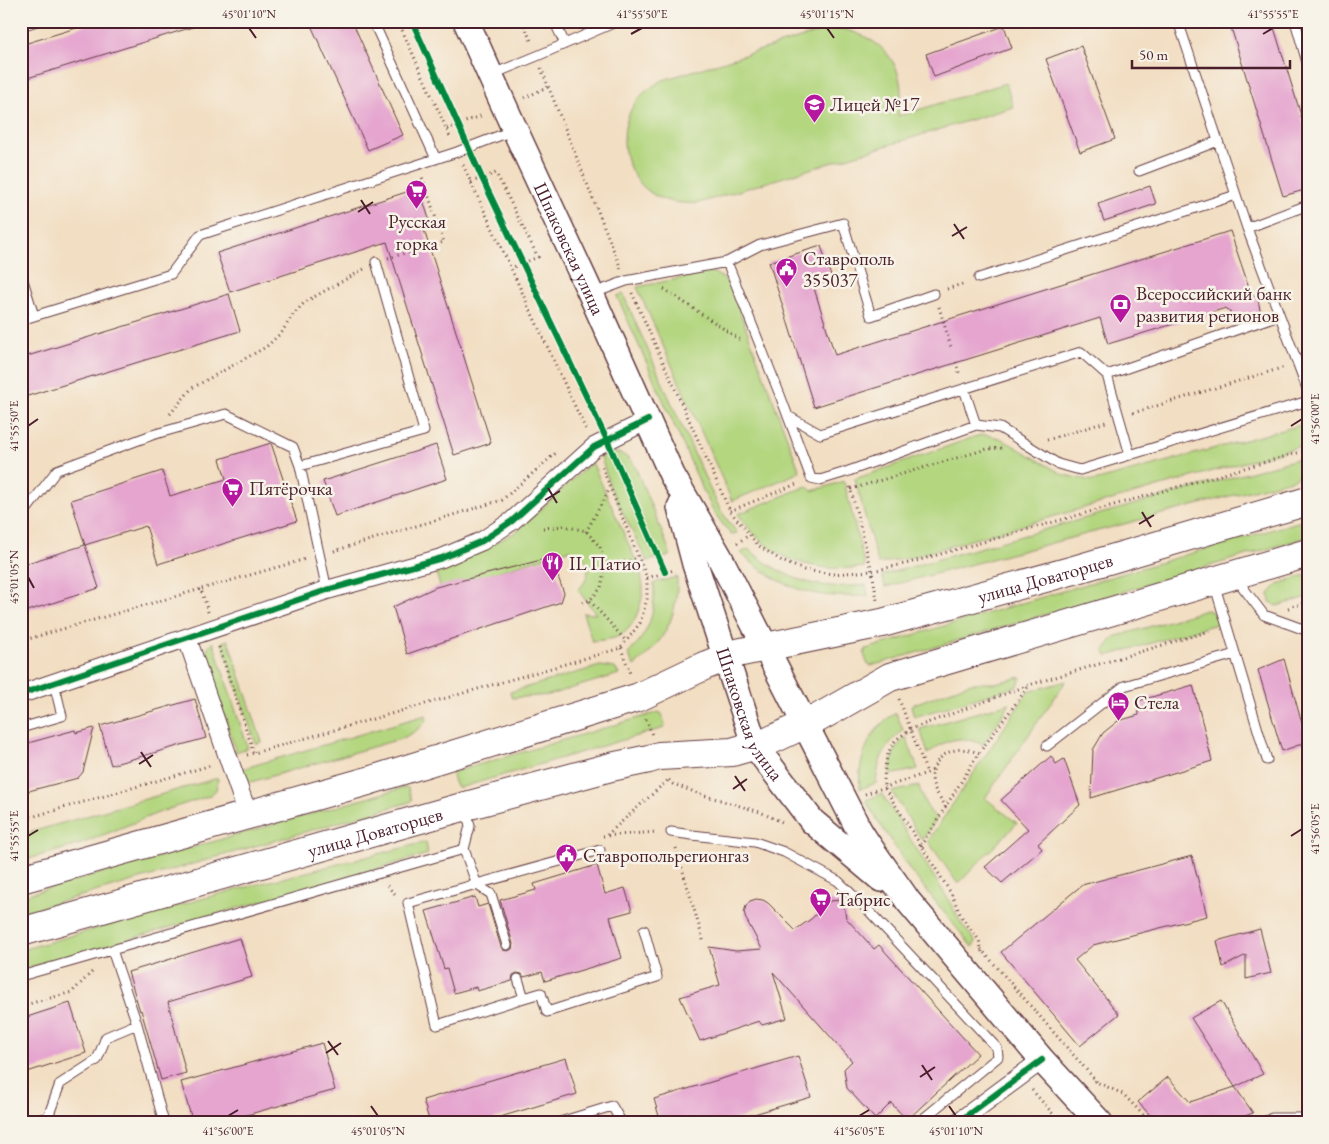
<svg xmlns="http://www.w3.org/2000/svg" width="1329" height="1144" font-family="'EB Garamond',serif">
	<rect width="100%" height="100%" fill="#f7f3e8"/>
	<filter id="ink" filterUnits="userSpaceOnUse"><feTurbulence type="fractalNoise" baseFrequency=".02" numOctaves="2"/><feDisplacementMap in="SourceGraphic" scale="10" xChannelSelector="R" yChannelSelector="G"/><feConvolveMatrix kernelMatrix="1 2 1 2 8 2 1 2 1" color-interpolation-filters="sRGB"/></filter>
	<filter id="wash" filterUnits="userSpaceOnUse"><feTurbulence type="fractalNoise" baseFrequency=".0096" numOctaves="4" result="noise"/><feDisplacementMap in="SourceGraphic" scale="20" xChannelSelector="R" yChannelSelector="G"/><feGaussianBlur stdDeviation="1.12" result="paint"/><feColorMatrix in="noise" values="0 0 0 0 0 0 0 0 0 0 0 0 0 0 0 0 0 1.4 0 .05"/><feComposite in="paint" operator="in"/></filter>
	<g filter="url(#wash)">
		<rect width="100%" height="100%" fill="#f2dec2"/>
		<path fill="#b3d67f" stroke="#7e7a55" d="M841,29C874,35 901,57 901,93C901,101 899,108 898,116L1006,83L1013,107L699,203C683,204 668,203 654,195C621,175 614,127 639,98C646,90 654,85 663,80L813,34L828,30Z
			M712,272L723,278L731,288L800,472L732,501L637,287Z
			M623,294L709,487L721,511L737,533L731,535L715,514L703,490L617,296Z
			M1308,423V444L908,558L878,564L855,479L980,435H987L1000,438L1064,475L1094,481Z
			M612,452C622,453 627,456 634,464L668,547L670,556L647,561L610,487L601,457Z
			M1308,456V472L1291,480L885,587L882,575Z
			M592,462L640,570C641,576 643,583 643,589C642,605 634,629 619,636C612,640 600,640 592,641L583,613L596,614L578,590C594,575 591,554 568,550L441,589L436,573L516,532Z
			M844,481L865,567C822,572 783,565 752,532C747,526 743,520 738,514L807,486L812,491Z
			M1308,519V537L871,666L867,663L864,654L866,649Z
			M748,549C772,569 799,584 830,586C842,587 854,586 866,585L868,596C853,596 838,597 824,595C792,591 764,575 741,553Z
			M1308,574V597L1277,606L1270,602L1269,594L1278,584Z
			M677,577C678,616 665,642 634,666L628,654C650,631 655,615 654,583Z
			M1206,610C1214,612 1217,615 1220,623L1107,656L1104,650L1114,637Z
			M228,640L262,742L256,744L222,642Z
			M213,642L248,748L236,752L206,658L207,649Z
			M600,666L615,668L619,674L549,695L512,698L510,692Z
			M1021,677L1018,686L914,717L911,705L971,683H995Z
			M1066,681L985,798L1017,823L958,884L928,841L1028,692Z
			M1010,703L983,745C962,734 945,739 928,754L920,729Z
			M659,712L662,714L665,725L664,728L459,788L455,785L452,776L454,772Z
			M896,713L903,730C883,748 879,757 876,783L860,789C857,760 870,727 896,713Z
			M426,715L427,718C423,728 410,735 400,739L251,782L242,777L238,770Z
			M906,737L918,769L890,775C891,760 894,746 906,737Z
			M218,778L216,790L209,796L163,811L78,845L21,861V835Z
			M919,786C922,799 927,809 937,819L922,840L892,792Z
			M406,787L408,788L412,800L410,802L21,913V896Z
			M882,794L948,899L961,923L976,942L972,947L910,870L871,810L866,800Z
			M426,842L428,854L21,970V950L219,894Z"/>
		<g id="blocks">
			<path fill="#e5a5cf" d="M99,21H198L199,25L21,80V45Z
				M309,21H352L403,135L368,150Z
				M1229,21H1272L1308,138V189L1283,196Z
				M1004,26L1012,48L934,77L926,54Z
				M1081,46L1115,139L1080,152L1046,59Z
				M1150,186L1156,204L1104,221L1098,204Z
				M419,188L432,228L424,230L491,443L454,455L387,242L230,292L217,253Z
				M1230,231L1251,293L1258,299L1260,310L1257,316L1242,321L1237,320L1226,308L1108,344L1100,318L814,407L769,262L821,246L832,279L813,285L835,355Z
				M229,294L240,331L21,398V358Z
				M271,443L297,521L158,564L146,526L85,545L71,500L162,471L170,496L226,479L220,459Z
				M436,445L447,479L335,516L323,481Z
				M85,545L99,588L21,613V565Z
				M549,558L554,566L564,593L561,602L407,654L393,607L436,587Z
				M1284,659L1307,742L1282,751L1258,670Z
				M1193,685L1212,761L1091,798L1093,750L1103,733L1118,721L1139,715L1138,701Z
				M195,699L206,738L111,765L100,726Z
				M94,728L83,772L78,778L21,793V745L75,730L76,733Z
				M1051,756L1056,764L1064,759L1080,805L1038,844L1042,849L1002,883L985,867L1028,829L1001,800Z
				M1192,856L1207,916L1093,945L1075,960L1119,1014L1080,1046L1001,952L1082,885Z
				M597,865L605,894L625,888L632,911L610,917L622,958L545,981L542,972L524,977L522,974L517,973L513,975L512,981L477,991L476,987L454,993L447,968L444,969L426,911L475,897L478,907L488,904L501,947L503,950L508,951L512,949L513,944L500,900L536,890L534,884Z
				M756,899L763,900L768,903L795,930L811,919L830,901L843,900L846,918L874,949L879,945L978,1054L907,1120L891,1103L875,1119L847,1088L844,1069L852,1061L773,972L787,1018L762,1025L759,1021L700,1041L680,997L720,985L709,947L736,951L762,949L746,919L744,912L746,906L750,901Z
				M1260,929L1271,973L1246,979V955L1223,967L1217,941Z
				M240,938L252,977L168,1002L186,1073L161,1080L141,1010L140,1011L128,972Z
				M1221,1001L1263,1074L1235,1087L1191,1018Z
				M70,1003L86,1053L21,1074V1019Z
				M322,1043L335,1090L218,1123H193L181,1082Z
				M798,1056L811,1097L724,1123H661L654,1099Z
				M566,1058L577,1094L480,1123H430L423,1100Z
				M1168,1077L1190,1102L1235,1087L1253,1113L1227,1123H1157L1138,1102Z"/>
		</g>
	</g>
	<g filter="url(#ink)">
		<use href="#blocks" fill-opacity="0" stroke="#633c42" stroke-width="1"/>
		<g fill="none" stroke-linecap="round" stroke-linejoin="round">
			<defs>
				<path id="service" d="M373,21L436,159
					M554,21L565,44
					M646,21L669,24L676,21
					M1178,21L1247,228L1308,391
					M1295,21L1308,66
					M21,26L37,21
					M493,74L537,56L618,21
					M1139,171L1218,141
					M1247,228L1308,205
					M727,262L780,395L811,478L820,480L846,472L976,425L1000,428L1058,464L1080,470L1308,401
					M21,274L34,316
					M979,278L1236,195
					M594,293L626,281L727,262L760,245L843,223L871,316L934,294
					M21,320L171,274L200,235L457,152L514,130
					M1107,375L1130,455
					M964,389L976,425
					M788,416L820,434L1081,352L1107,375L1279,315
					M300,466L424,431L376,262
					M21,517L57,470L152,435L226,414L293,447L300,466L327,590
					M1235,577L1264,615L1308,631
					M1214,583L1267,760
					M21,728L62,716L54,683
					M1047,746L1124,686L1235,654
					M671,832L692,835L755,842L784,852L838,881L867,909L997,1048L998,1057L918,1123
					M464,849L477,885L491,894L507,945
					M112,950L137,1024L164,1123
					M21,976L464,849L470,826L466,809
					M518,979L524,998L437,1025L408,903L600,850
					M524,998L541,993L547,1012L657,977L644,930
					M26,1123L48,1117L60,1084L97,1060L106,1037L137,1024
					M339,1123L344,1122
					M557,1123L612,1106L622,1123
					M1262,1123L1272,1118H1308"/>
				<path id="minor" d="M187,638L248,815
					M21,694L327,590L442,558L482,541L512,521L594,447L648,420
					M957,1123L1042,1060"/>
				<g id="secondary">
					<path id="s1" d="M466,21L515,130L591,294L672,475L719,556L859,830C874,855 892,877 908,901L1042,1060L1100,1123"/>
					<path id="s2" d="M680,507L695,564L755,746L812,821L881,879"/>
				</g>
				<g id="primary">
					<path id="s3" d="M21,879L368,781L639,697L704,666L737,653L882,623L1074,570L1308,501"/>
					<path id="s4" d="M21,932L466,806L611,767L649,759L659,756L732,752L767,742L818,718L890,677L1308,553"/>
				</g>
			</defs>
			<use href="#service" stroke="#633c42" stroke-width="11"/>
			<use href="#minor" stroke="#633c42" stroke-width="20"/>
			<use href="#secondary" stroke="#633c42" stroke-width="28"/>
			<use href="#primary" stroke="#633c42" stroke-width="30"/>
			<path stroke="#633c42" stroke-width="3" stroke-dasharray="1 4" stroke-linecap="butt" d="M398,21L451,139
				M522,21L532,43
				M541,68L621,269
				M524,98L548,87
				M447,129L483,115
				M463,165L586,430
				M471,182L496,173L538,257L511,268
				M388,258L444,242L422,177
				M664,289L742,341
				M947,289L965,283
				M632,293L730,511L759,546L782,561L804,570L833,574L872,571L909,563L1308,450
				M939,307L951,347
				M956,362L960,376
				M1133,413L1285,367
				M170,414L192,388L266,347L282,332L292,316L305,302L364,269
				M1047,440L1106,422
				M850,487L872,571L877,600
				M851,489L987,449L1004,448
				M730,511L799,483
				M543,528L564,526L586,531L600,547L605,565L601,588L590,600L580,604
				M586,532L610,488
				M737,543L749,535
				M334,551L502,500L557,452
				M605,567L639,558
				M647,578L674,570
				M590,601L626,641
				M1288,608L1308,602
				M208,612L201,589L306,559
				M21,641L201,589
				M219,647L254,753
				M621,648L631,676
				M899,699L927,773
				M646,719L652,735
				M247,755L621,648L640,623L647,599V578L601,465
				M669,780L673,784L700,794L760,812L784,823
				M865,794L927,773L933,770
				M946,807C942,800 935,792 933,784C928,763 947,746 968,750C971,750 975,752 979,753
				M21,820L212,765
				M607,835L668,780
				M603,836L657,832
				M921,846L979,753L1028,687
				M676,848L704,943
				M387,886L395,894L398,893
				M981,949L1097,1082
				M982,952L979,940L961,916L951,893L884,787C884,771 885,754 895,741C899,737 906,733 911,729L1029,685L1213,630
				M21,1006L72,992L93,971
				M1094,1081L1123,1094L1151,1123
				M1032,1090L1061,1123"/>
			<use href="#service" stroke="#fff" stroke-width="9"/>
			<use href="#minor" stroke="#fff" stroke-width="18"/>
			<use href="#secondary" stroke="#fff" stroke-width="25"/>
			<use href="#primary" stroke="#fff" stroke-width="28"/>
			<defs>
				<path id="cycleway" d="M412,21L482,178L607,440L665,572
					M21,694L327,590L442,558L482,541L512,521L594,447L648,420
					M957,1123L1042,1060"/>
			</defs>
			<use href="#cycleway" stroke="#f7f3e8" stroke-width="9"/>
			<use href="#cycleway" stroke="#00873e" stroke-width="6"/>
		</g>
	</g>
	<path fill="none" stroke="#4a1f2b" stroke-width="2" d="M249,28L256,38M827,28L834,38M631,34L642,28M1263,34L1273,28M361,200L370,214M358,212L373,202M954,224L964,239M952,236L967,227M28,426L38,419M1291,426L1302,419M548,488L557,503M545,500L560,491M1142,512L1151,527M1139,524L1154,515M28,577L34,588M141,752L151,767M139,764L153,755M735,776L745,791M733,789L747,779M28,836L38,830M1291,836L1302,829M328,1041L338,1055M326,1053L341,1043M922,1065L932,1080M920,1077L935,1067M371,1106L378,1116M949,1106L956,1116M228,1116L238,1110M859,1116L869,1110"/>
	<defs>
		<symbol id="school-pin" viewBox="-11 -11 22 30"><path d="M0 17L-7.5 6A9.5 9.5 0 1 1 7.5 6Z" fill="#b5179e" stroke="#f7f3e8"/><path d="M0-5L7-2L0 1L-7-2ZM-4 1L0 2.5L4 1V4Q0 6-4 4Z" fill="#fff"/></symbol>
		<symbol id="supermarket-pin" viewBox="-11 -11 22 30"><path d="M0 17L-7.5 6A9.5 9.5 0 1 1 7.5 6Z" fill="#b5179e" stroke="#f7f3e8"/><path d="M-6-5.5h2.5l.6 2H6L4.5 2H-2.5L-4.4-4H-6ZM-1.5 3.2a1.3 1.3 0 1 0 .1 0ZM3 3.2a1.3 1.3 0 1 0 .1 0Z" fill="#fff"/></symbol>
		<symbol id="civic-pin" viewBox="-11 -11 22 30"><path d="M0 17L-7.5 6A9.5 9.5 0 1 1 7.5 6Z" fill="#b5179e" stroke="#f7f3e8"/><path d="M-.6-6.5H3V-4.5H.6V-3L4-1V1h2V6H-6V1h2V-1L-.6-3ZM-1.2 2.5V6h2.4V2.5Z" fill="#fff"/></symbol>
		<symbol id="bank-pin" viewBox="-11 -11 22 30"><path d="M0 17L-7.5 6A9.5 9.5 0 1 1 7.5 6Z" fill="#b5179e" stroke="#f7f3e8"/><path d="M-6-4H6V4H-6ZM0-2.3a2.3 2.3 0 1 0 0 4.6a2.3 2.3 0 1 0 0-4.6Z" fill="#fff"/></symbol>
		<symbol id="restaurant-pin" viewBox="-11 -11 22 30"><path d="M0 17L-7.5 6A9.5 9.5 0 1 1 7.5 6Z" fill="#b5179e" stroke="#f7f3e8"/><path d="M-5-6h1v4h1v-4h1v4h1v-4h1v5L-1.5 .5V6h-2V.5L-5-1ZM5-6V6H3V1.5H1.5Q1.5-4 5-6Z" fill="#fff"/></symbol>
		<symbol id="hotel-pin" viewBox="-11 -11 22 30"><path d="M0 17L-7.5 6A9.5 9.5 0 1 1 7.5 6Z" fill="#b5179e" stroke="#f7f3e8"/><path d="M-6-4.5h1.5V1H6V5H4.5V3h-9V5H-6ZM-4 0a1.8 1.8 0 1 1 3.6 0ZM.5 0V-2.5h3Q6-2.5 6 0Z" fill="#fff"/></symbol>
	</defs>
	<g fill-rule="evenodd">
		<use href="#school-pin" x="802" y="92" width="25" height="34"/>
		<use href="#supermarket-pin" x="404" y="178" width="25" height="34"/>
		<use href="#civic-pin" x="774" y="256" width="25" height="34"/>
		<use href="#bank-pin" x="1108" y="292" width="25" height="34"/>
		<use href="#supermarket-pin" x="220" y="476" width="25" height="34"/>
		<use href="#restaurant-pin" x="540" y="550" width="25" height="34"/>
		<use href="#hotel-pin" x="1106" y="690" width="25" height="34"/>
		<use href="#civic-pin" x="554" y="842" width="25" height="34"/>
		<use href="#supermarket-pin" x="808" y="886" width="25" height="34"/>
	</g>
	<g text-anchor="middle" stroke-width="5" stroke-linejoin="round" paint-order="stroke">
		<g font-size="19" fill="#4a1f2b" stroke="#f7f3e8" text-anchor="start">
			<text x="830" y="111">Лицей №17</text>
			<text x="417" y="228" text-anchor="middle">Русская<tspan x="417" dy="22">горка</tspan></text>
			<text x="803" y="265">Ставрополь<tspan x="803" dy="22">355037</tspan></text>
			<text x="1136" y="300">Всероссийский банк<tspan x="1136" dy="22">развития регионов</tspan></text>
			<text x="249" y="495">Пятёрочка</text>
			<text x="569" y="570">IL Патио</text>
			<text x="1134" y="709">Стела</text>
			<text x="583" y="862">Ставропольрегионгаз</text>
			<text x="836" y="906">Табрис</text>
		</g>
		<g font-size="19" fill="#4a1f2b" stroke="#f7f3e8">
			<text dy="7" stroke="none"><textPath href="#s1" startOffset="250">Шпаковская улица</textPath></text>
			<text dy="7" stroke="none"><textPath href="#s3" startOffset="1069">улица Доваторцев</textPath></text>
			<text dy="7" stroke="none"><textPath href="#s2" startOffset="219">Шпаковская улица</textPath></text>
			<text dy="7" stroke="none"><textPath href="#s4" startOffset="368">улица Доваторцев</textPath></text>
		</g>
	</g>
	<rect width="1329" height="1144" fill="none" stroke="#f7f3e8" stroke-width="55"/>
	<path d="M1132 60v8h158v-8" fill="none" stroke="#4a1f2b" stroke-width="2.5"/>
	<text x="1139" y="60" font-size="15" fill="#4a1f2b" stroke="#f7f3e8" stroke-width="4" paint-order="stroke">50 m</text>
	<rect x="28" y="28" width="1274" height="1088" fill="none" stroke="#4a1f2b" stroke-width="2"/>
	<g font-size="12" text-anchor="middle" fill="#4a1f2b">
		<text x="249" y="18">45°01'10"N</text>
		<text x="642" y="18">41°55'50"E</text>
		<text x="827" y="18">45°01'15"N</text>
		<text x="1273" y="18">41°55'55"E</text>
		<text transform="translate(1315 419) rotate(-90)" y="4">41°56'00"E</text>
		<text transform="translate(14 426) rotate(-90)" y="4">41°55'50"E</text>
		<text transform="translate(14 577) rotate(-90)" y="4">45°01'05"N</text>
		<text transform="translate(1315 829) rotate(-90)" y="4">41°56'05"E</text>
		<text transform="translate(14 836) rotate(-90)" y="4">41°55'55"E</text>
		<text x="228" y="1135">41°56'00"E</text>
		<text x="378" y="1135">45°01'05"N</text>
		<text x="859" y="1135">41°56'05"E</text>
		<text x="956" y="1135">45°01'10"N</text>
	</g>
</svg>
